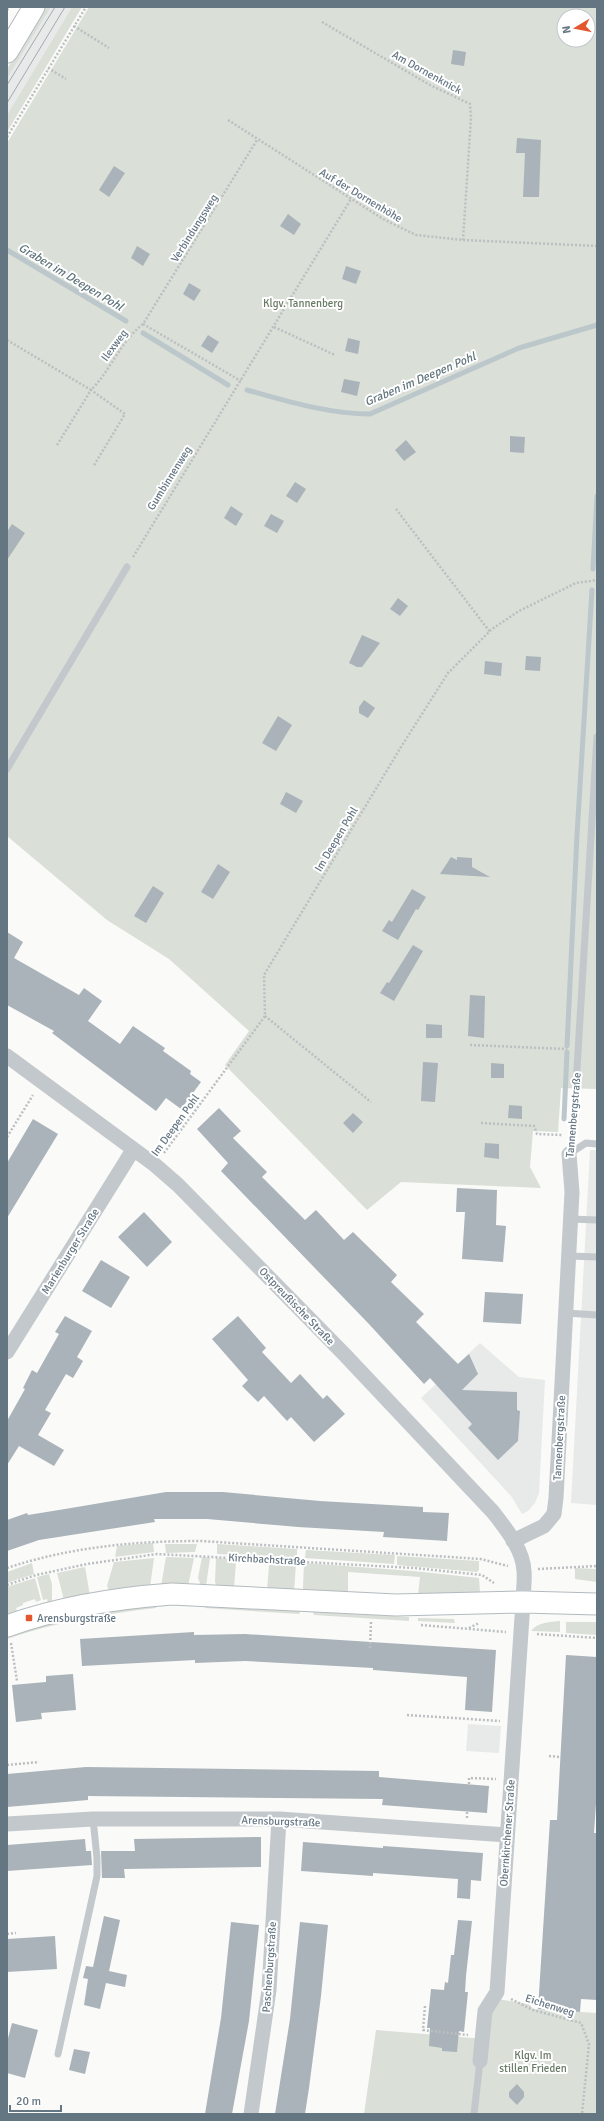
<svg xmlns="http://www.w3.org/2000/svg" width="604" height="2121" font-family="Signika,sans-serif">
	<rect width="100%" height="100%" fill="#fafaf8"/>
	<path fill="#e8e9e9" d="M51,7H72L7,115V79Z
		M590,1150H597V1505L571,1503Z
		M480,1343L519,1377L545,1380L539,1493L535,1503L528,1511L522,1514L511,1496L421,1398Z
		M468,1724L501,1726L499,1753L466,1751Z"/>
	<path fill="#dadfd7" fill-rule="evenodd" d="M45,7H51L7,79V69Z
		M72,7H82L7,132V115Z
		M89,7H597V1089L561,1088L558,1132L533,1131L530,1167L541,1188L401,1182L367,1210L225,1065L249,1031L169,959L107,920L7,836V143ZM564,16H588V40H564Z
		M153,1543L154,1552L115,1557L117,1546Z
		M165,1544H197L195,1552L166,1553Z
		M217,1544L297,1549V1558L217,1554Z
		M306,1550L395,1555L394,1564L305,1558Z
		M397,1556L479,1561V1570L477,1572L397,1565Z
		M166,1557L194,1558L188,1586H161Z
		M202,1557L210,1558L206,1586H201L198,1578Z
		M154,1558L150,1587L110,1592L107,1586L114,1562Z
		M216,1558L296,1563L294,1592L267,1591L269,1565L236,1562L234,1588L217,1587L215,1582Z
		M32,1563L34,1574L7,1583V1572Z
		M304,1563L413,1571L479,1578L480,1593L418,1595L420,1577L348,1572V1594L306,1593L303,1588Z
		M85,1567L90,1596L64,1600L57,1573Z
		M575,1568L597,1569V1582L575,1579Z
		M49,1574L52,1584V1603L48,1604L47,1599L43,1600L37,1577Z
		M35,1578L41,1600L36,1602L35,1599L23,1603V1605L16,1608L18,1614L7,1618V1587Z
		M205,1604L301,1610L299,1614L205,1608Z
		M156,1605V1608C105,1614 56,1622 7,1639V1635L83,1614Z
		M313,1612L409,1617V1621L314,1615Z
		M418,1618L454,1619L455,1623L418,1621Z
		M560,1621V1632L531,1631C538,1622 550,1622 560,1621Z
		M566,1622H597V1635L566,1633Z
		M491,1998L529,2004L533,2009L597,2013V2114H364L376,2030L485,2039Z"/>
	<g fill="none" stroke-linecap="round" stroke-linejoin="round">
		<path stroke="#bbc7cb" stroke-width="5" d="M7,250L126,321
			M143,333L228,385
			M247,390C287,401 328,414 370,414L519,348L597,325
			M593,569L597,496
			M567,1046L577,835L592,590
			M564,1119L567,1052"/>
	</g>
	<path fill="#aab3b9" d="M453,50L466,52L464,66L451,64Z
		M517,138L541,140L539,197H523L525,153H516Z
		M114,166L125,173L109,197L99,190Z
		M288,214L301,224L294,235L280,226Z
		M137,246L150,254L143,266L131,258Z
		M346,266L361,271L356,284L342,279Z
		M189,283L201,290L194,301L183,294Z
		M208,335L219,342L212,353L201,346Z
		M348,338L360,341L358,354L345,351Z
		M344,379L360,382L357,396L341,392Z
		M510,436L525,437L524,453L510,452Z
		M406,440L416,452L404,461L395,450Z
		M295,482L306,489L297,503L286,496Z
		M231,506L243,514L236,526L224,518Z
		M271,514L284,521L277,533L264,526Z
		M12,524L25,533L7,560V532Z
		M398,598L408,606L400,616L390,609Z
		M362,635L380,643L362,667H357L349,663Z
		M526,656L541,657L540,671L525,670Z
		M485,661L502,663L501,676L484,674Z
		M364,700L375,708L368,718L359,713V707Z
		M278,716L292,725L276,751L262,743Z
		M286,792L303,801L296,813L280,804Z
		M451,857L457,860V857L472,858V867L490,877L440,874Z
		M218,864L230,872L213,899L201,892Z
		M153,886L164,893L146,923L134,916Z
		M412,889L426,897L418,910L416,909L398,940L382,931L389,920L392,922Z
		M7,932L23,942L14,958L79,995L84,988L102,1001L88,1021L120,1044L133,1026L165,1048L163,1051L191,1071L190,1074L201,1082L181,1109L166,1098L156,1111L52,1033L54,1031L7,1005Z
		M413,945L423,951L394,1001L380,993L387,982L389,983Z
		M470,995L485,996L484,1038L468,1036Z
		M426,1024L442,1025V1038H426Z
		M423,1062L438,1063L435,1102L421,1101Z
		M491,1063L504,1064V1078H491Z
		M509,1105L522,1106V1119L508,1118Z
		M219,1108L241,1131L233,1138L267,1172L262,1177L305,1220L316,1210L344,1240L353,1232L397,1275L391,1282L424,1314L416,1322L458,1364L469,1354L478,1374L462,1390L517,1392V1410L520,1411L518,1441L498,1460L468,1428L472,1424L430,1378L424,1384L368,1323L221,1171L228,1163L197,1129Z
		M353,1113L363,1122L353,1133L343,1123Z
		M33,1119L58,1134L7,1218V1163Z
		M485,1143L499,1144V1159L484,1157Z
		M457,1188L497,1190L496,1225L506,1226L503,1262L462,1259L465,1212H456Z
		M144,1212L172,1242L147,1267L118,1237Z
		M101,1260L130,1277L111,1308L82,1291Z
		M485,1292L523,1294L521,1324L483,1322Z
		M65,1316L92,1331L77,1357L83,1361L73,1378L66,1374L45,1410L51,1413L38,1435L64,1450L54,1466L19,1446L7,1465V1421L25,1389L23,1388L32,1370L37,1373L59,1334L55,1332Z
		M238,1316L266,1348L262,1352L291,1383L300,1374L323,1399L327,1395L345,1414L314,1442L291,1417L287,1421L264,1396L258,1402L242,1386L248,1380L212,1339Z
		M166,1492H223L320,1501L423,1507V1512L449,1513L447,1541L383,1537L384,1532L298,1527L207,1519H154L155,1522L39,1540L7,1551V1520L27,1513L28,1515L65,1509Z
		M194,1632V1635L245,1634L496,1650L492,1712L465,1710L467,1677L373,1670V1668L245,1661L195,1663V1660L82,1666L80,1639Z
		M566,1655L597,1657V1789L594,1833H597V2000L581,1999L580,2012L538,2009L550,1820H557Z
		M73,1674L76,1710L41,1713L42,1719L16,1722L12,1685L46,1682V1676Z
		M86,1767L379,1771V1777L489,1786L487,1813L382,1805L383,1799L88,1796V1800L7,1807V1774Z
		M261,1837V1867L124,1869L125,1878H102L101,1851H135L134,1839Z
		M85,1839L86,1851H91L92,1865L7,1871V1845Z
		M303,1842L383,1848V1846L483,1853L481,1881L471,1880L470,1899L457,1898L458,1879L373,1873V1876L301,1871Z
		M104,1916L120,1920L109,1971L127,1975L125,1987L106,1983L100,2009L84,2005L88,1979L83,1978L86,1966L93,1967Z
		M458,1920L472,1921L466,1976L465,1992H468L464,2032L459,2031L457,2052L442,2051V2048L429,2046L430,2028H427L431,1989L444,1990L445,1982L448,1983L451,1955H454Z
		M231,1922L259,1925L249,2021L232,2114H205L221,2018Z
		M300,1922L328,1925L321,1996L309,2088L305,2114H275L290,2019Z
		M55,1936L57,1969L7,1972V1939Z
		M12,2023L38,2030L25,2078L7,2073V2042Z
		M74,2049L90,2052L85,2074L69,2070Z
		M517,2084L524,2092V2097L517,2105L509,2097V2092Z"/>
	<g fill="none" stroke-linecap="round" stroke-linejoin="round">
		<defs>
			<path id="secondary" d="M7,52L34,7
				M7,1626C60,1607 116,1598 172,1594L396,1605L523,1602L597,1604"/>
		</defs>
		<use href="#secondary" stroke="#b3babf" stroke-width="23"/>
		<path stroke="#bbbfc2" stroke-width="2.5" stroke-dasharray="2 2" stroke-linecap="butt" d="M7,10L9,7
			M322,22L430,85L470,104L471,118L463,240
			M74,26L109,48
			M48,68L66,79
			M228,120L383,219L416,235L463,240L597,246
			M7,137L86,7
			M143,324L241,381
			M274,327L335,355
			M7,340L91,390C111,370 120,342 143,324L257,140
			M57,445L91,390L125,414L93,467
			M396,509L490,632
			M133,557L351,199
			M265,1016L371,1102
			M470,1045L567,1049
			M481,1123L534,1126L537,1134L562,1135
			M7,1137L33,1095
			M164,1153L265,1016L264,975L401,747L448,673L492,629L519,611L576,583L597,580
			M7,1568C70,1547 135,1541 201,1541L481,1559L508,1566
			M538,1569L597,1566
			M7,1585L36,1575L87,1564L157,1554L414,1568L482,1575L494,1583
			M421,1625L506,1632
			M469,1628L479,1623
			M537,1634L597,1638
			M11,1643L17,1681
			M370,1648L371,1622
			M407,1715L500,1721
			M549,1756L560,1757
			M7,1765L39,1762
			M469,1784V1778L496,1779
			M467,1818V1811
			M7,1934L16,1933
			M511,1999L533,2010L581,2023L589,2044L582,2114
			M425,2006L423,2030L468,2035"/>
		<path stroke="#c3c8cc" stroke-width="7" d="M7,769L127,567
			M569,1154L573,1135L597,737
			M569,1154L586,1143L597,1144
			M570,1219L597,1220
			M569,1256L597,1257
			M566,1313L597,1315
			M58,2054L97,1876V1858L93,1819
			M474,2114L480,2061"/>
		<path stroke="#c3c8cc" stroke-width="15" d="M7,1056L155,1165L178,1185L344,1354L493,1512C506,1529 523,1549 524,1571C525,1581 523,1592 523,1602L497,1992L485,2011L480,2061
			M7,1352L133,1150
			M513,1541L544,1526L554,1514L556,1498L572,1192L569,1154
			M7,1824L93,1819H279L507,1835
			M251,2114L269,1990L279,1819"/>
		<use href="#secondary" stroke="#fff" stroke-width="21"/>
		<path stroke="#a2aab0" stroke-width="1" d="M7,85L55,7
			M7,103L65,7"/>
	</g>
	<rect fill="#e4572e" stroke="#fff" stroke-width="1.5" x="25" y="1614" width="8" height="8" rx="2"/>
	<g text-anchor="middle" stroke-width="4" stroke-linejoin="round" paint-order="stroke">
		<g font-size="11" fill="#657683" stroke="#fff">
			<text transform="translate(427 72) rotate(29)" y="4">Am Dornenknick</text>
			<text transform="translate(361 195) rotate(31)" y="4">Auf der Dornenhöhe</text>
			<text transform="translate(194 228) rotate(-58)" y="4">Verbindungsweg</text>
			<text transform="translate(114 345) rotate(-54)" y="4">Ilexweg</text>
			<text transform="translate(169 478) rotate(-58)" y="4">Gumbinnenweg</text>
			<text transform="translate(336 839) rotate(-59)" y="4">Im Deepen Pohl</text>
			<text transform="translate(573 1115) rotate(-85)" y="4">Tannenbergstraße</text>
			<text transform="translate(175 1125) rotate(-54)" y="4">Im Deepen Pohl</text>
			<text transform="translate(70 1251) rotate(-58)" y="4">Marienburger Straße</text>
			<text transform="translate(297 1306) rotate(46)" y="4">Ostpreußische Straße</text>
			<text transform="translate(559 1438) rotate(-87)" y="4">Tannenbergstraße</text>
			<text transform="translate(267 1559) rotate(3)" y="4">Kirchbachstraße</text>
			<text transform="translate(281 1821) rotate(2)" y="4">Arensburgstraße</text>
			<text transform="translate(507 1833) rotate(-86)" y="4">Obernkirchener Straße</text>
			<text transform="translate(269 1967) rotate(-86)" y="4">Paschenburgstraße</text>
			<text transform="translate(550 2005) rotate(18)" y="4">Eichenweg</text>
		</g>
		<g font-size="11" fill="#687a64" stroke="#fff">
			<text x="303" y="307">Klgv. Tannenberg</text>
			<text x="533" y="2059">Klgv. Im<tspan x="533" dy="13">stillen Frieden</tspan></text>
		</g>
		<g font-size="11" fill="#657683" stroke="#fff" text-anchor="start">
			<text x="37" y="1622">Arensburgstraße</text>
		</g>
		<g font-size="12" font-style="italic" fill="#60757c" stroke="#fff">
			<text transform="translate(71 277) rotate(31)" y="4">Graben im Deepen Pohl</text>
			<text transform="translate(420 379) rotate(-23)" y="4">Graben im Deepen Pohl</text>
		</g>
	</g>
	<rect width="604" height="2121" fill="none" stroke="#657683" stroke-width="16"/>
	<g transform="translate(576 28) rotate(260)"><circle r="19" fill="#ffffff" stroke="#c1c8cd"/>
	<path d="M0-3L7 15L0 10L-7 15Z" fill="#e4572e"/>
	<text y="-6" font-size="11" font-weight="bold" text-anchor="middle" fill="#657683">N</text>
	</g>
	<path d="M10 2105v6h51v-6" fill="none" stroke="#657683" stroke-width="2"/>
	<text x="16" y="2105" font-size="12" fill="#657683" stroke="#ffffff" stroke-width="3" paint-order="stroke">20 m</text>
</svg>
